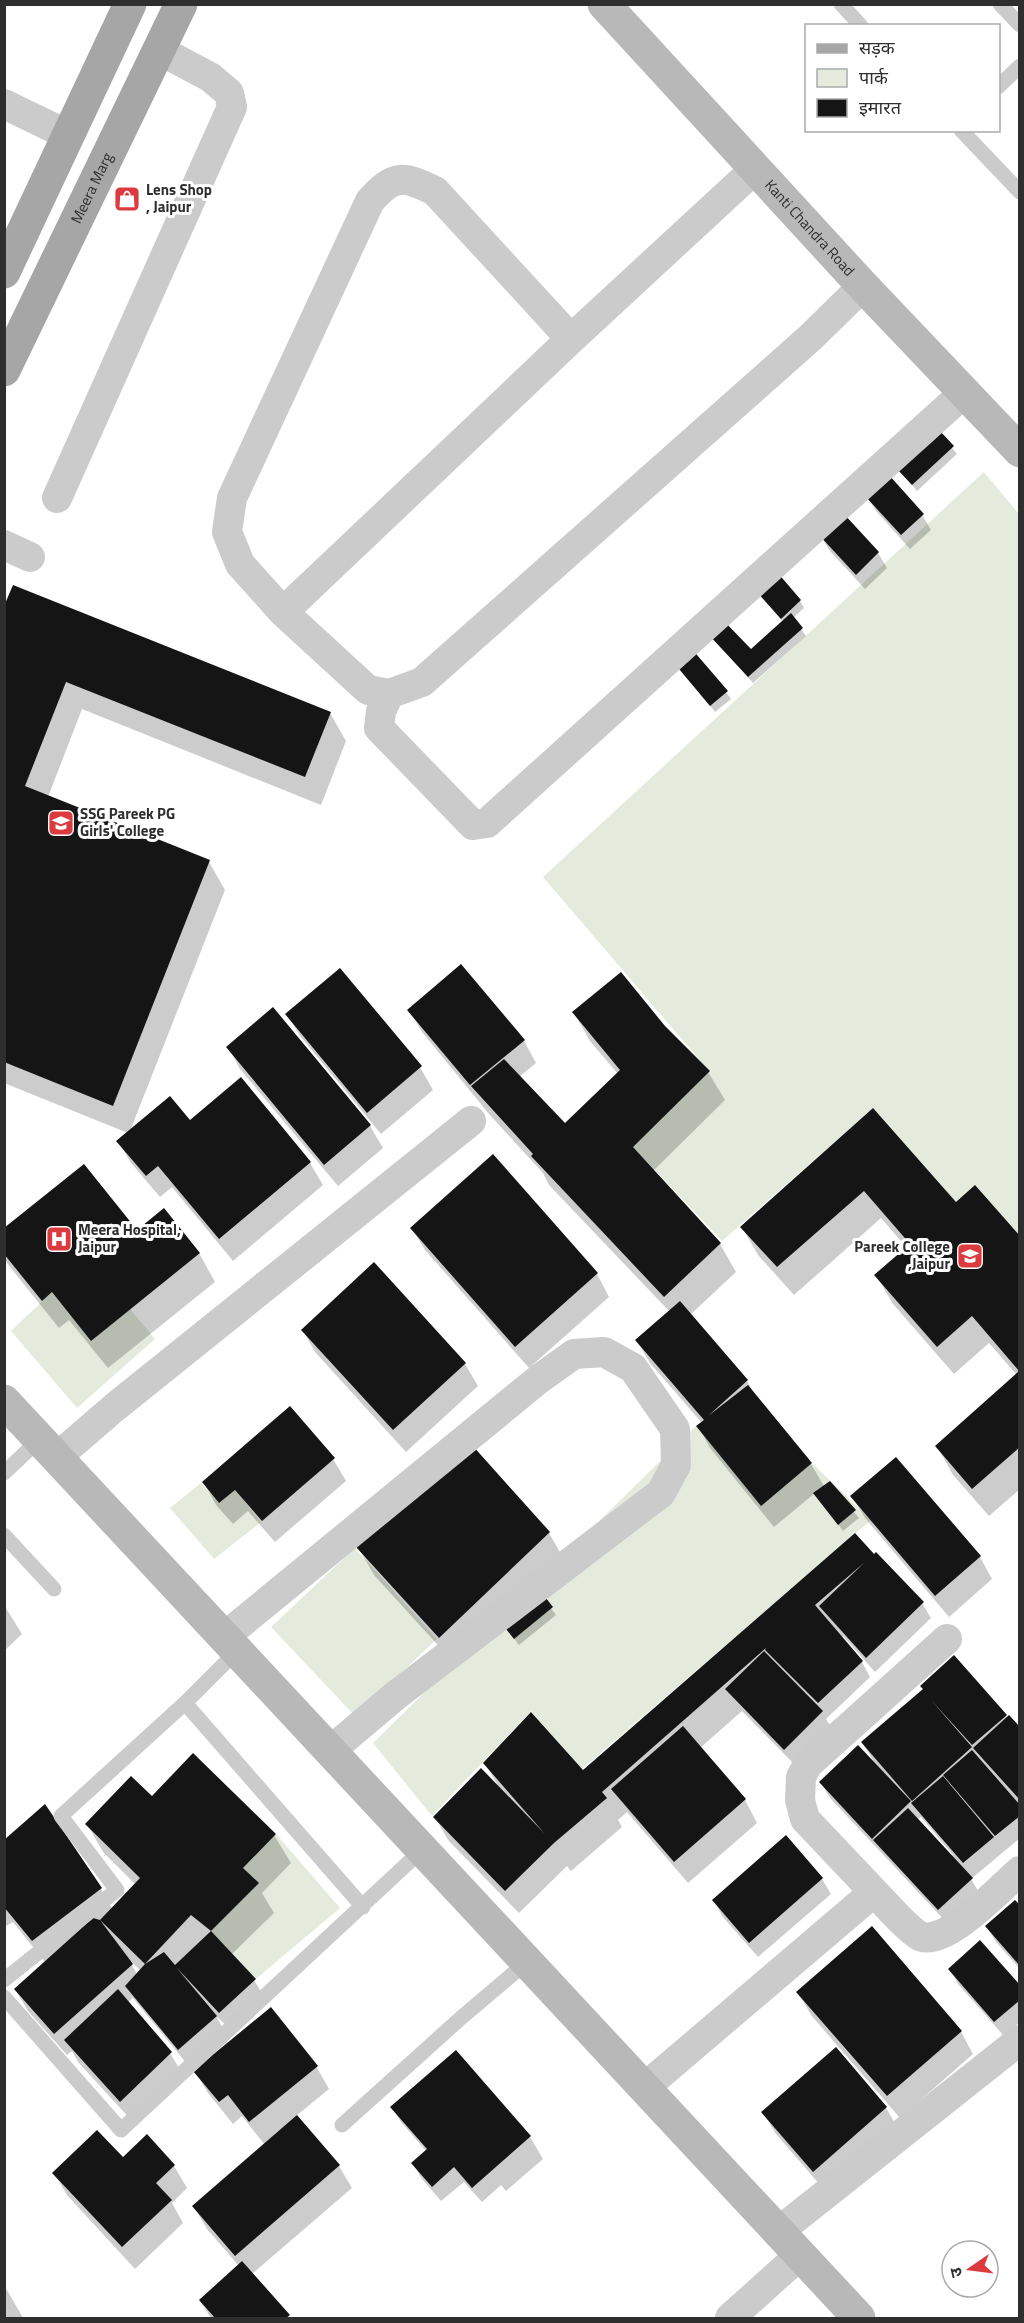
<svg xmlns="http://www.w3.org/2000/svg" width="1024" height="2323" font-family="'Titillium Web','Noto Sans Devanagari',sans-serif">
	<rect width="100%" height="100%" fill="#fff"/>
	<path fill="#e4ebdc" d="M984,472L1019,514V1236L956,1202L873,1108L722,1241L633,1147L709,1071L543,877Z
		M52,1292L91,1340L130,1309L155,1339L77,1408L11,1331Z
		M696,1426L760,1505L812,1463L871,1520L582,1769L531,1711L432,1816L373,1743Z
		M201,1483L219,1503L235,1490L261,1522L214,1559L170,1508Z
		M355,1548L437,1639L355,1716L271,1627Z
		M276,1834L340,1908L256,1979L211,1931L258,1884L243,1868Z"/>
	<path fill="#0003" fill-rule="evenodd" d="M940,433L957,454L917,491L899,469Z
		M867,496L922,515L931,530L910,549L876,511Z
		M843,515L878,553L887,568L865,589L830,551L821,536Z
		M758,591L800,601L804,608L793,618L806,636L753,683L710,634L751,651L783,622Z
		M4,610L330,713L346,741L321,805L82,709L48,797L209,862L225,890L130,1131L190,1122L241,1080L310,1163L323,1185L233,1261L172,1187L160,1197L131,1163L118,1141L128,1133L4,1083Z
		M676,663L726,692L731,699L715,712Z
		M272,1009L370,1126L383,1148L338,1186L240,1069L228,1047Z
		M409,1010L524,1041L536,1063L519,1077L565,1125L618,1074L590,1041L574,1013L664,1027L708,1072L725,1100L653,1171L720,1244L736,1272L690,1315L747,1381L756,1397L811,1464L824,1486L830,1483L859,1518L843,1531L815,1493L774,1527L710,1448L698,1426L702,1423L650,1363L637,1341L670,1312L549,1185L543,1173L489,1114L422,1032Z
		M287,1014L420,1067L433,1090L381,1134L300,1036Z
		M873,1110L956,1204L1020,1238V1489L989,1516L953,1475L937,1446L1017,1375L989,1343L954,1374L893,1304L876,1275L907,1248L881,1218L794,1295L758,1255L742,1227Z
		M493,1156L597,1274L609,1297L529,1368L425,1250L412,1228Z
		M4,1230L137,1232L199,1253L215,1282L108,1368L69,1320L59,1328L10,1267L4,1258Z
		M303,1330L465,1364L478,1386L406,1452L315,1352Z
		M333,1459L346,1481L275,1542L248,1511L233,1524L216,1505L204,1483Z
		M896,1459L980,1557L992,1579L949,1617L865,1518L852,1496Z
		M549,1533L565,1561L536,1588L556,1615L519,1645L504,1626L456,1665L374,1575L358,1547Z
		M855,1536L922,1603L931,1618L875,1672L843,1636L841,1638L862,1662L870,1677L826,1719L831,1727L794,1764L742,1711L700,1748L745,1800L757,1823L688,1883L627,1812L618,1820L622,1827L571,1871L567,1866L519,1913L448,1840L435,1817L498,1786L485,1763L583,1772Z
		M4,1605L22,1634L4,1651Z
		M924,1690L1005,1716L1020,1729V1838L971,1879L980,1894L948,1924L830,1798L821,1783L874,1762L862,1742ZM921,1817L953,1855L951,1857L917,1820Z
		M152,1798L274,1835L291,1863L262,1893L274,1913L231,1955L254,1980L263,1995L228,2027L216,2016L225,2032L187,2064L133,1998L127,2003L170,2053L183,2075L134,2123L78,2062L72,2051L67,2055L28,2011L15,1989L45,1962L13,1922L4,1927V1842L101,1889L112,1909L136,1885L103,1852L87,1824ZM131,1961L141,1971L137,1974L130,1962Z
		M786,1837L822,1879L831,1894L758,1957L722,1916L714,1900Z
		M1020,1907V1969L996,1942L987,1927Z
		M950,1969L1020,1987V2022L1004,2036L958,1984Z
		M798,1992L961,2032L973,2054L900,2118L811,2015Z
		M836,2049L886,2108L899,2130L827,2193L776,2134L763,2112Z
		M316,2066L329,2089L296,2116L339,2166L352,2188L252,2274L290,2318H211L200,2301L239,2266L207,2229L194,2207L265,2145L242,2116L233,2124L208,2093L195,2071Z
		M392,2107L530,2137L543,2159L506,2191L501,2185L482,2202L464,2182L441,2201L422,2179L413,2164L426,2151L401,2122Z
		M146,2137L174,2166L187,2188L172,2203L183,2223L135,2269L67,2195L54,2173L123,2159Z
		M4,2287L7,2290L23,2318H4Z"/>
	<path fill="#151515" d="M940,431L954,446L912,485L897,469Z
		M889,475L924,514L901,535L865,496Z
		M843,513L879,552L856,575L819,535Z
		M777,572L801,600L781,619L756,591Z
		M13,585L331,712L305,777L66,682L25,786L210,860L113,1106L4,1062V606Z
		M791,613L803,628L748,677L708,634L723,620L751,649Z
		M691,648L728,691L710,706L674,663Z
		M461,964L525,1040L470,1085L407,1010Z
		M340,968L422,1066L367,1113L285,1014Z
		M621,972L665,1026L710,1071L633,1147L721,1243L664,1297L531,1156L533,1154L471,1086L504,1059L565,1123L620,1070L572,1012Z
		M273,1007L371,1125L324,1165L226,1047Z
		M241,1077L311,1162L219,1239L158,1166L146,1176L116,1141L170,1096L190,1120Z
		M873,1108L956,1202L975,1185L1020,1236V1278L1018,1279L1020,1281V1447L972,1489L935,1446L1019,1371L972,1316L937,1347L874,1275L910,1244L864,1191L777,1267L740,1227Z
		M493,1154L598,1273L515,1347L410,1228Z
		M84,1164L137,1230L164,1208L200,1253L91,1341L52,1292L42,1301L4,1254V1228Z
		M374,1262L466,1363L393,1430L301,1330Z
		M680,1301L748,1380L708,1416L748,1385L812,1463L761,1506L696,1426L704,1420L635,1340Z
		M290,1406L335,1458L262,1521L235,1490L219,1503L202,1482Z
		M472,1445L550,1532L439,1638L356,1547Z
		M896,1457L981,1556L935,1596L850,1496Z
		M830,1481L856,1510L838,1525L813,1493Z
		M855,1533L874,1554L876,1552L924,1602L866,1658L819,1606L865,1562L815,1605L863,1661L818,1703L765,1650L766,1648L602,1792L607,1798L554,1843L505,1891L433,1817L481,1768L545,1834L483,1763L531,1712L583,1770Z
		M538,1588L553,1607L514,1639L498,1619Z
		M764,1651L823,1711L784,1750L725,1689Z
		M954,1655L1007,1715L972,1745L931,1700L972,1747L912,1801L861,1742L923,1689L920,1686Z
		M1009,1715L1020,1727V1800L973,1748Z
		M683,1726L746,1799L674,1862L611,1789Z
		M858,1745L911,1801L872,1839L819,1782Z
		M972,1750L1020,1805V1816L995,1836L943,1775Z
		M193,1753L276,1834L243,1868L259,1883L211,1931L191,1915L145,1964L100,1920L140,1878L85,1824L131,1776L152,1796Z
		M943,1776L994,1837L963,1863L911,1803Z
		M45,1804L102,1888L32,1941L4,1907V1840Z
		M908,1808L973,1878L938,1910L873,1840Z
		M786,1835L823,1878L749,1943L712,1900Z
		M1015,1900L1020,1905V1966L985,1926Z
		M93,1918L100,1920L133,1964L54,2034L14,1989Z
		M872,1926L962,2031L887,2096L796,1992Z
		M211,1931L256,1979L219,2013L176,1967L217,2016L178,2050L125,1986L145,1964L164,1952L175,1965Z
		M980,1940L1020,1985V2000L994,2022L948,1969Z
		M118,1989L172,2052L120,2102L64,2040Z
		M271,2007L318,2066L249,2122L228,2095L219,2102L193,2071Z
		M836,2047L887,2107L813,2172L761,2112Z
		M456,2050L531,2136L472,2188L454,2167L432,2187L411,2163L427,2149L390,2107Z
		M297,2115L340,2165L235,2256L192,2206Z
		M97,2130L123,2157L147,2134L175,2165L156,2183L172,2200L122,2247L52,2173Z
		M242,2261L290,2315L286,2318H215L199,2300Z"/>
	<g fill="none" stroke-linecap="round" stroke-linejoin="round">
		<path stroke="#cbcbcb" stroke-width="15" d="M841,4L861,26
			M1000,4L1020,25
			M998,87L1020,66
			M961,130L1020,192
			M4,1473L40,1439
			M4,1535L54,1589
			M185,1703L363,1907
			M4,1980L117,1890L61,1816L185,1703L237,1651
			M4,1997L121,2130L422,1850
			M342,2125L462,2017L527,1962"/>
		<path stroke="#cbcbcb" stroke-width="30" d="M4,104L68,135
			M571,339L435,191C404,176 395,173 370,201L232,498L227,532L240,564L283,612L368,690L389,694L422,682L811,337L863,286
			M57,498L232,107L229,93L210,77L159,50
			M4,545L30,557
			M283,612L571,339L755,169
			M389,694L381,711L379,728L473,825L487,823L965,392
			M57,1457L115,1407L471,1121
			M224,1637L539,1379L574,1354L604,1352L633,1368L675,1429L676,1465L661,1493L395,1696L330,1751
			M874,1892C887,1905 903,1925 918,1935C942,1951 1001,1887 1020,1871
			M644,2088L874,1892L805,1819L800,1800L801,1777L808,1764L947,1639
			M778,2232L1020,2040
			M730,2318L800,2255"/>
		<g stroke="#b8b8b8" stroke-width="33">
			<path id="s1" d="M604,4L863,286L1020,451"/>
			<path d="M4,1401L859,2318"/>
		</g>
		<g stroke="#a6a6a6" stroke-width="33">
			<path d="M4,272L130,4"/>
			<path id="s2" d="M4,370L181,4"/>
		</g>
	</g>
	<defs>
		<symbol id="shop-square" viewBox="-11 -11 22 22"><rect x="-9" y="-9" width="18" height="18" rx="4" fill="#db3a3f" stroke="#fff"/><path d="M-5-2.5h2.3a2.7 3.5 0 0 1 5.4 0H5L5.5 6h-11ZM-1.5-2.5h3a1.5 2.3 0 0 0-3 0Z" fill="#fff"/></symbol>
		<symbol id="university-square" viewBox="-11 -11 22 22"><rect x="-9" y="-9" width="18" height="18" rx="4" fill="#db3a3f" stroke="#fff"/><path d="M0-5L7-2L0 1L-7-2ZM-4 1L0 2.5L4 1V4Q0 6-4 4Z" fill="#fff"/></symbol>
		<symbol id="hospital-square" viewBox="-11 -11 22 22"><rect x="-9" y="-9" width="18" height="18" rx="4" fill="#db3a3f" stroke="#fff"/><path d="M-5-5h3v3.5h4V-5h3V5h-3V1.5h-4V5h-3Z" fill="#fff"/></symbol>
		<symbol id="school-square" viewBox="-11 -11 22 22"><rect x="-9" y="-9" width="18" height="18" rx="4" fill="#db3a3f" stroke="#fff"/><path d="M0-5L7-2L0 1L-7-2ZM-4 1L0 2.5L4 1V4Q0 6-4 4Z" fill="#fff"/></symbol>
	</defs>
	<g fill-rule="evenodd">
		<use href="#shop-square" x="112" y="184" width="30" height="30"/>
		<use href="#university-square" x="46" y="808" width="30" height="30"/>
		<use href="#hospital-square" x="44" y="1224" width="30" height="30"/>
		<use href="#school-square" x="955" y="1241" width="30" height="30"/>
	</g>
	<g text-anchor="middle" stroke-width="6" stroke-linejoin="round" paint-order="stroke">
		<g font-size="15" fill="#2e2e2e" stroke="#fff">
			<text dy="5" stroke="none"><textPath href="#s2" startOffset="202">Meera Marg</textPath></text>
			<text dy="5" stroke="none"><textPath href="#s1" startOffset="304">Kanti Chandra Road</textPath></text>
		</g>
		<g font-size="15" font-weight="bold" fill="#2e2e2e" stroke="#fff" text-anchor="start">
			<text x="146" y="195">Lens Shop<tspan x="146" dy="17">, Jaipur</tspan></text>
			<text x="80" y="819">SSG Pareek PG<tspan x="80" dy="17">Girls' College</tspan></text>
			<text x="78" y="1235">Meera Hospital,<tspan x="78" dy="17">Jaipur</tspan></text>
			<text x="950" y="1252" text-anchor="end">Pareek College<tspan x="950" dy="17">,Jaipur</tspan></text>
		</g>
	</g>
	<rect width="1024" height="2323" fill="none" stroke="#2e2e2e" stroke-width="12"/>
	<rect x="805" y="24" width="195" height="108" fill="#ffffff" stroke="#ababab" stroke-width="1.5"/>
	<rect x="817" y="44" width="30" height="9" fill="#a6a6a6" stroke="#ababab" stroke-width="1.5"/>
	<text x="859" y="54" font-size="18" fill="#2e2e2e">सड़क</text>
	<rect x="817" y="69" width="30" height="18" fill="#e4ebdc" stroke="#ababab" stroke-width="1.5"/>
	<text x="859" y="84" font-size="18" fill="#2e2e2e">पार्क</text>
	<rect x="817" y="99" width="30" height="18" fill="#151515" stroke="#ababab" stroke-width="1.5"/>
	<text x="859" y="114" font-size="18" fill="#2e2e2e">इमारत</text>
	<g transform="translate(970 2269) rotate(256)"><circle r="28" fill="#ffffff" stroke="#ababab" stroke-width="1.5"/>
	<path d="M0-4.5L10 22L0 15L-10 22Z" fill="#db3a3f"/>
	<text y="-9" font-size="16" font-weight="bold" text-anchor="middle" fill="#2e2e2e">उ</text>
	</g>
</svg>
